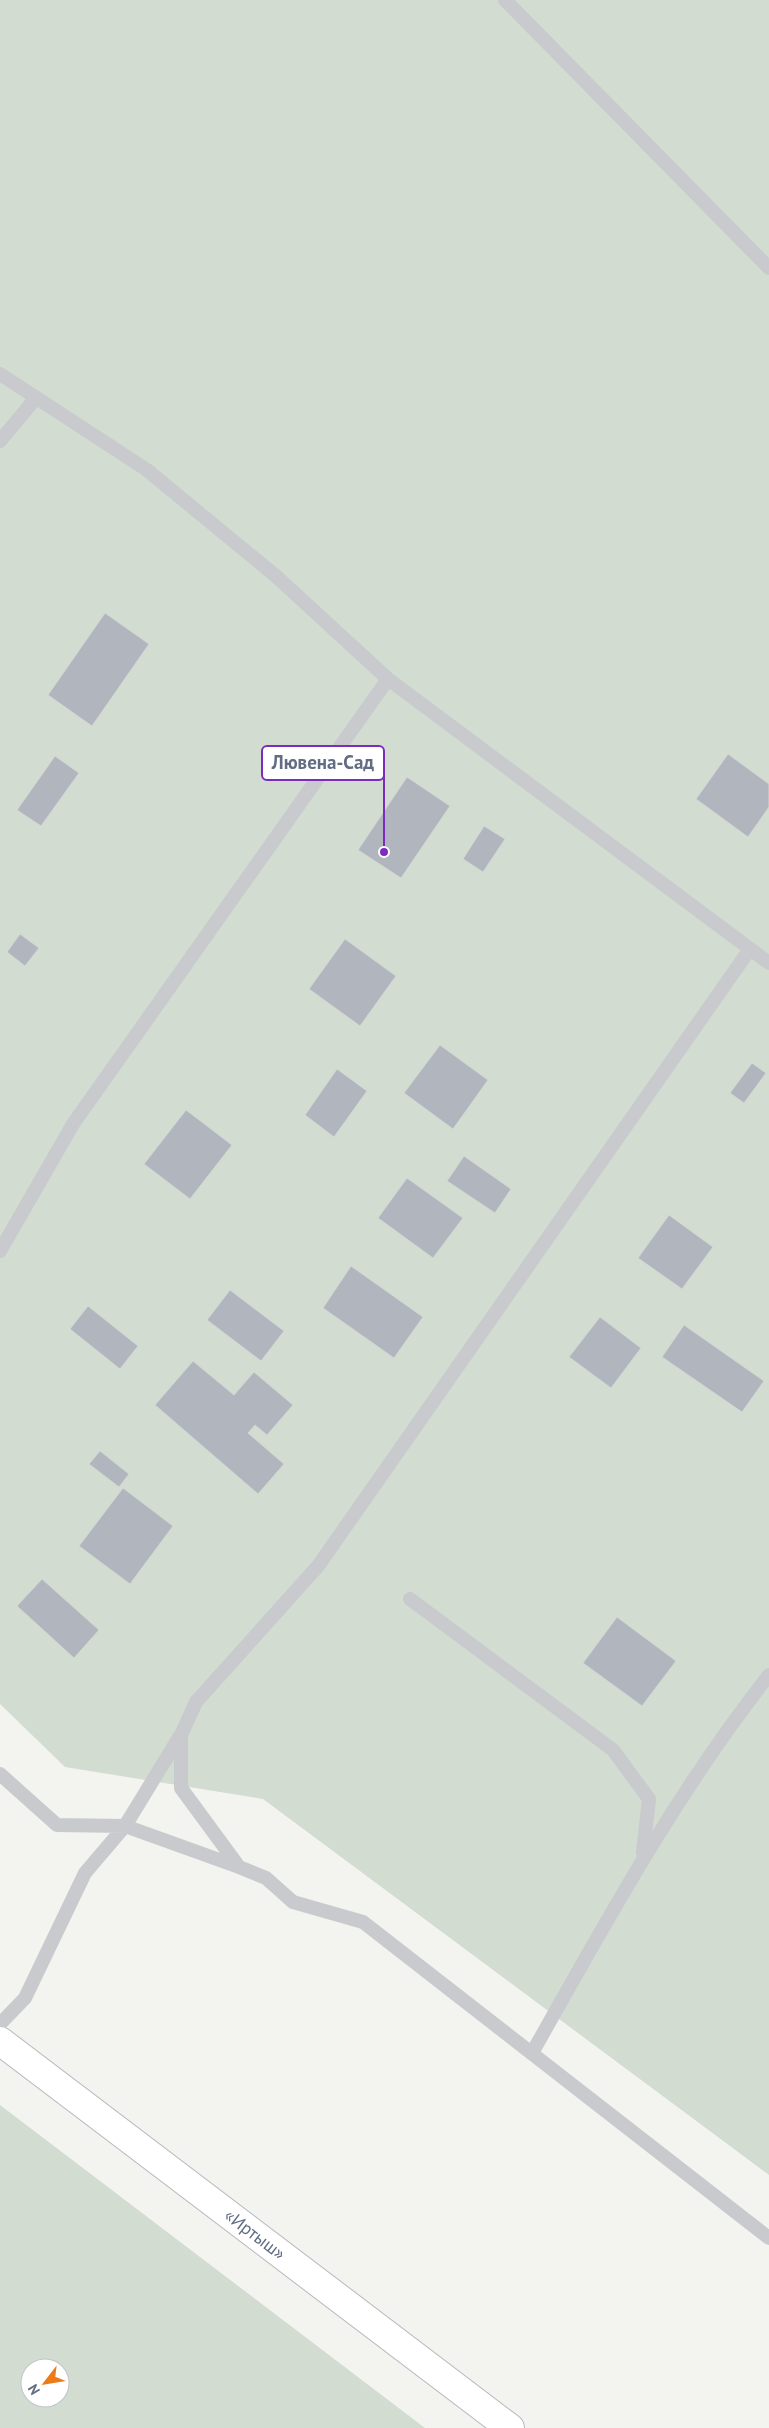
<svg xmlns="http://www.w3.org/2000/svg" width="769" height="2428" font-family="'PT Sans',sans-serif">
	<rect width="100%" height="100%" fill="#f3f4f0"/>
	<path fill="#d2dcd1" fill-rule="evenodd" d="M0,0H769V2175L263,1799L65,1767L0,1704Z
		M0,2105L425,2428H0ZM30,2368H60V2398H30Z"/>
	<path fill="#b1b5bd" stroke="#d5d5d3" d="M105,613L149,644L92,726L48,695Z
		M728,754L769,784V807L748,837L696,799Z
		M55,756L79,773L41,826L17,810Z
		M407,777L450,806L401,878L358,850Z
		M484,826L505,839L483,872L463,859Z
		M20,934L39,948L25,966L7,952Z
		M345,939L396,976L360,1026L309,989Z
		M440,1045L488,1080L453,1129L404,1093Z
		M752,1063L766,1073L744,1103L730,1093Z
		M337,1069L367,1091L334,1137L305,1115Z
		M186,1110L232,1145L190,1199L144,1164Z
		M464,1156L511,1189L495,1213L447,1181Z
		M407,1178L463,1218L433,1258L378,1218Z
		M669,1215L713,1247L682,1289L638,1258Z
		M351,1266L423,1317L394,1358L323,1308Z
		M230,1290L284,1331L261,1361L207,1320Z
		M88,1306L138,1346L120,1369L70,1329Z
		M600,1317L641,1348L611,1388L569,1357Z
		M684,1325L764,1381L742,1412L662,1357Z
		M193,1361L234,1395L254,1372L293,1405L267,1435L255,1425L248,1433L284,1464L258,1494L155,1405Z
		M100,1451L129,1474L119,1487L89,1464Z
		M123,1488L173,1526L130,1584L79,1546Z
		M42,1579L99,1630L74,1658L17,1606Z
		M617,1617L676,1661L642,1706L583,1663Z"/>
	<g fill="none" stroke-linecap="round" stroke-linejoin="round">
		<defs>
			<g id="highway">
				<path id="s1" d="M0,2041L510,2428"/>
			</g>
		</defs>
		<use href="#highway" stroke="#b8b9bd" stroke-width="30"/>
		<path stroke="#c8cace" stroke-width="14" d="M505,0L769,268
			M0,374L147,470L277,577L388,679L769,963
			M0,441L36,398
			M750,949L318,1566L196,1702L181,1735V1788L239,1867L266,1878L293,1902L363,1922L769,2238
			M0,1251L73,1124L388,679
			M410,1599L613,1750L649,1799L643,1853
			M0,1774L57,1825L125,1826L180,1736
			M0,2024L25,1998L85,1873L125,1826L239,1867
			M532,2053C606,1922 676,1793 769,1675"/>
		<use href="#highway" stroke="#fff" stroke-width="28"/>
	</g>
	<g text-anchor="middle" stroke-width="5" stroke-linejoin="round" paint-order="stroke">
		<g font-size="18" fill="#626c83" stroke="#fff">
			<text dy="6" stroke="none"><textPath href="#s1" startOffset="320">«Иртыш»</textPath></text>
		</g>
	</g>
	<path fill="none" stroke="#7b2cbf" stroke-width="2" d="M384 852L384 763"/>
	<circle fill="#7b2cbf" stroke="#fff" stroke-width="2" cx="384" cy="852" r="5"/>
	<rect fill="#fff" stroke="#7b2cbf" stroke-width="2" x="262" y="746" width="122" height="34" rx="5"/>
	<g font-size="19" text-anchor="middle" font-weight="bold" fill="#626c83">
		<text x="323" y="769">Лювена-Сад</text>
	</g>
	<g transform="translate(45 2383) rotate(239)"><circle r="24" fill="#ffffff" stroke="#c0c4cd"/>
	<path d="M0-4L9 19L0 12L-9 19Z" fill="#ec7c18"/>
	<text y="-8" font-size="14" font-weight="bold" text-anchor="middle" fill="#626c83">N</text>
	</g>
</svg>
